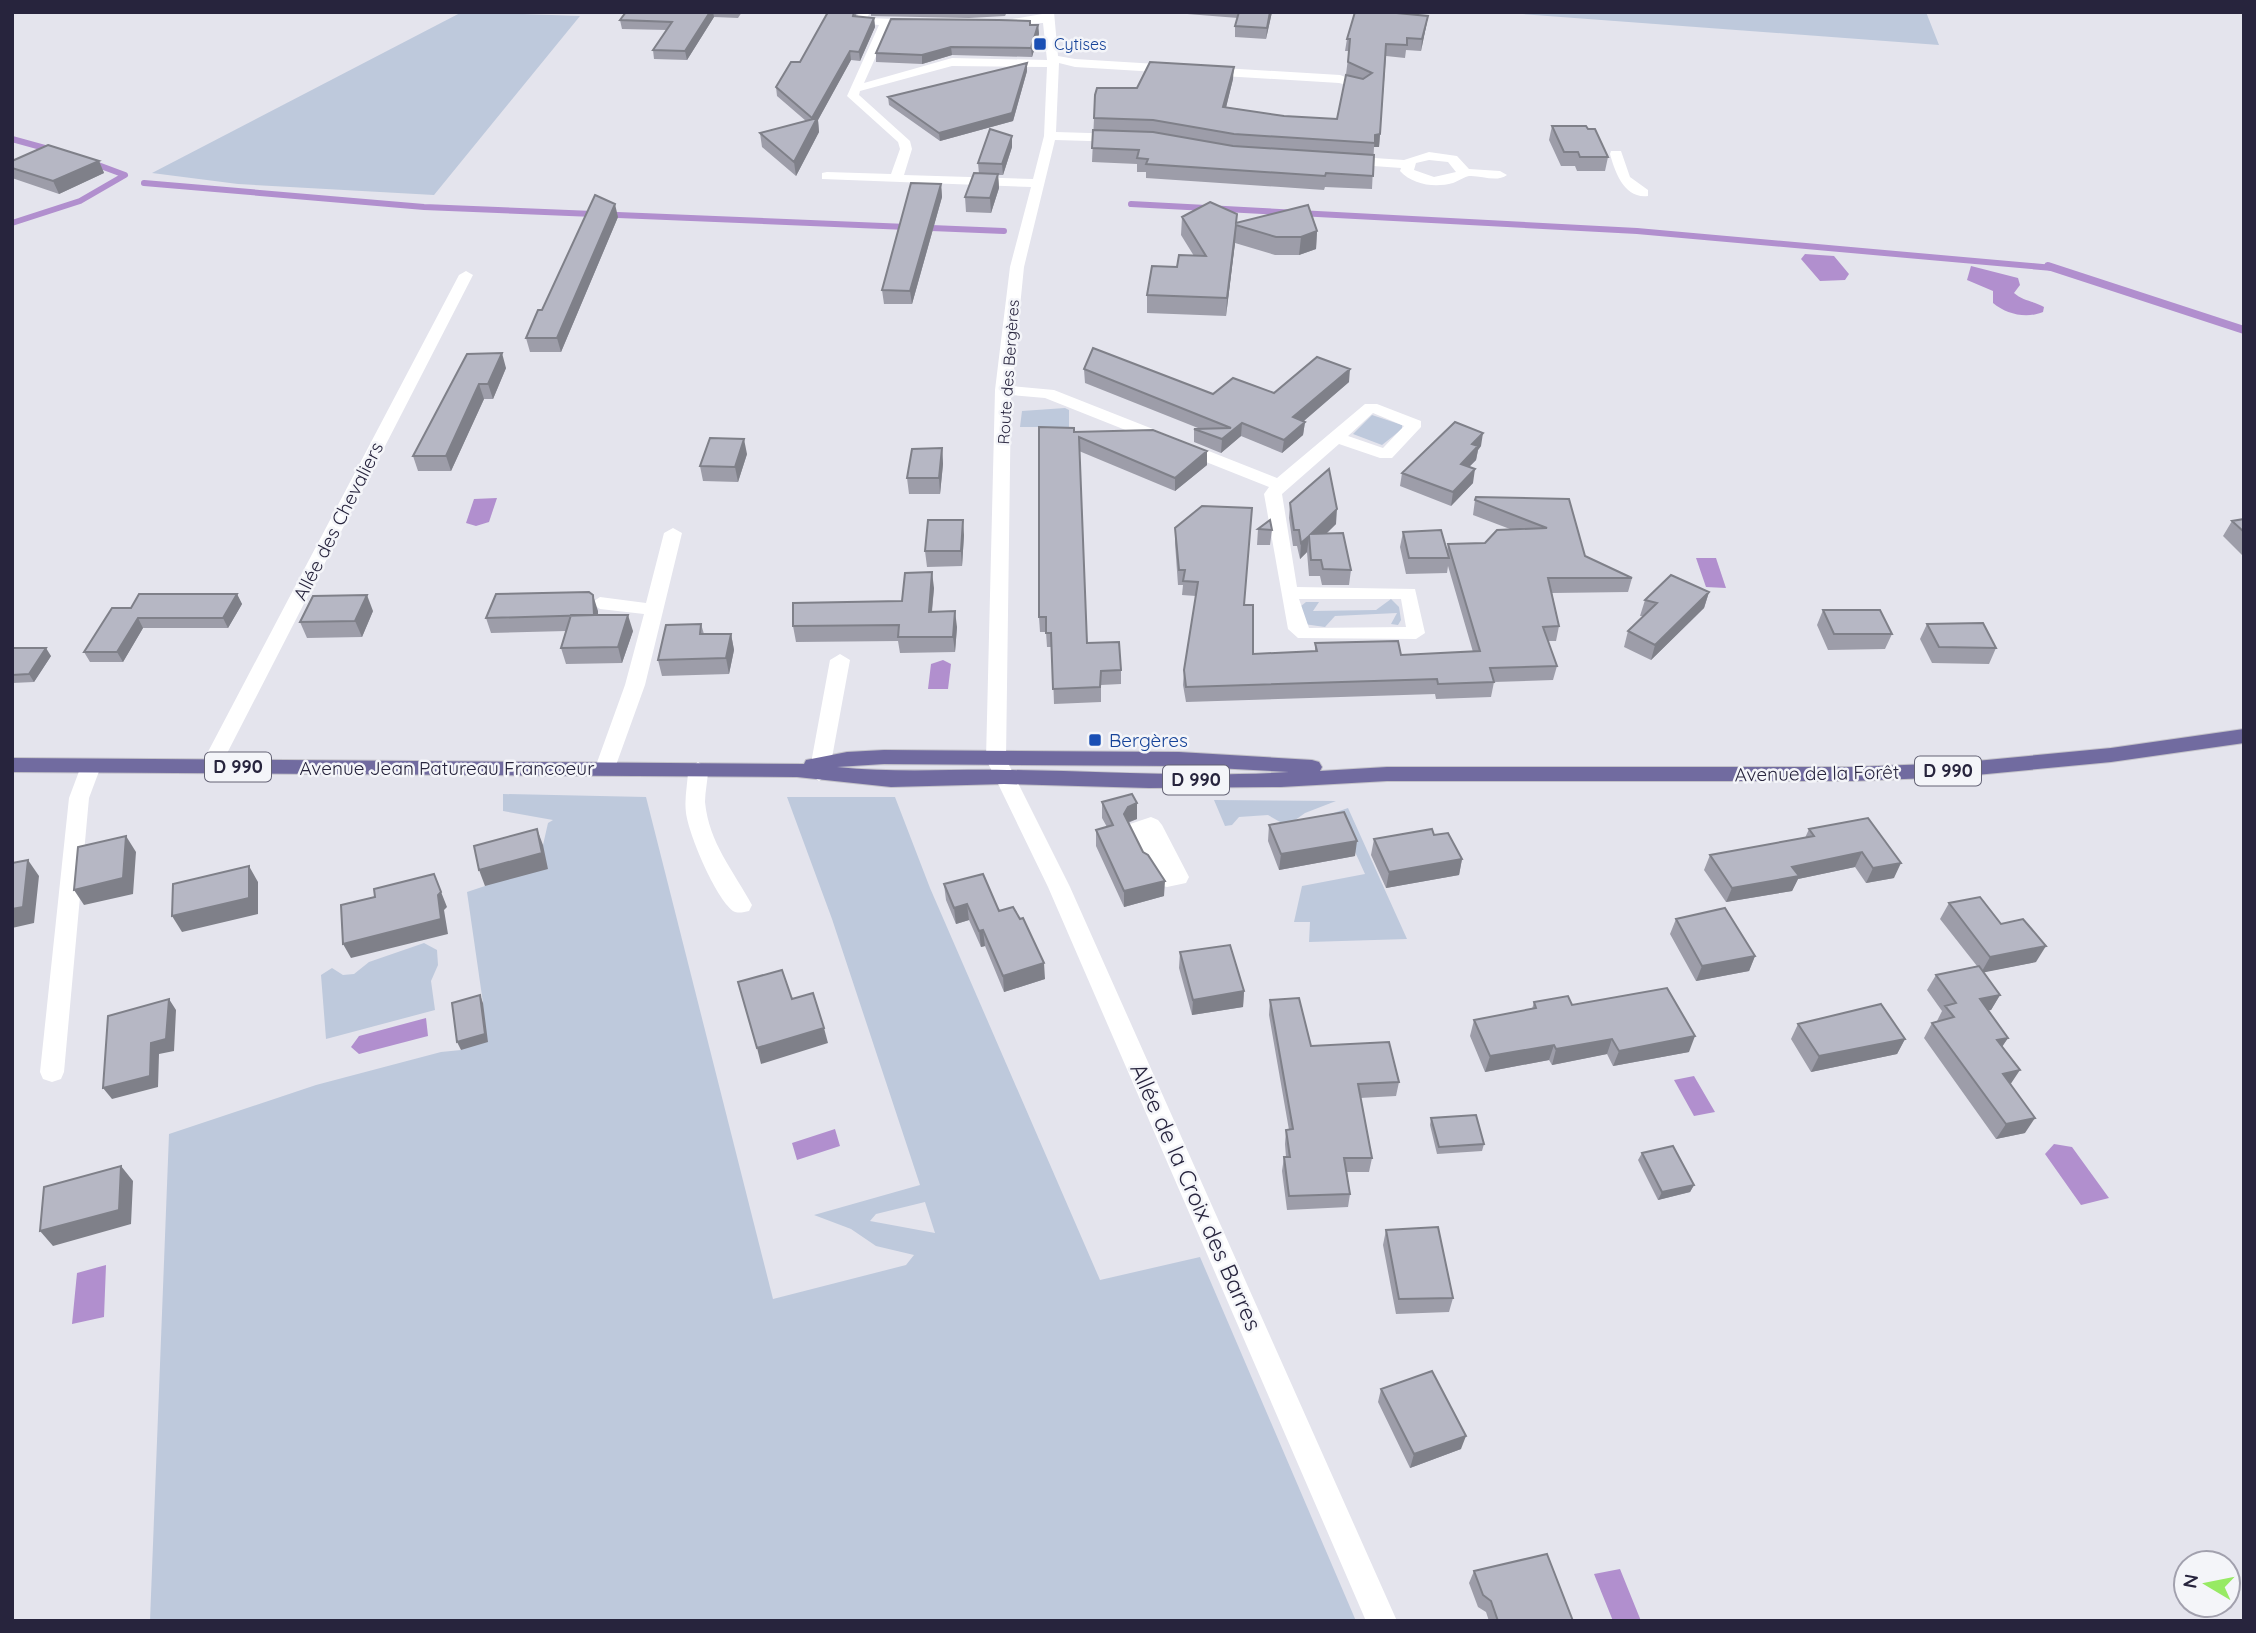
<svg xmlns="http://www.w3.org/2000/svg" width="2256" height="1633" font-family="Quicksand,sans-serif">
	<rect width="100%" height="100%" fill="#e4e4ed"/>
	<path fill="#bec9dc" fill-rule="evenodd" d="M462,12L580,16L434,195L238,184L152,173Z
		M1494,12H1926L1939,45Z
		M1065,408L1069,410V427H1020L1022,411Z
		M1372,415L1402,425V429L1382,445L1353,434Z
		M1391,599L1399,607L1401,620L1398,625L1391,624L1397,613L1335,616L1325,627L1304,624L1301,606L1306,602H1319L1313,611L1376,610Z
		M503,794L646,797L773,1299L906,1265L914,1255L876,1246L851,1229L814,1215L920,1185L832,919L787,797H895L930,888L1100,1280L1200,1257L1356,1621H150L169,1134L316,1085L441,1052L461,1050L483,1003L467,892L485,886L543,845L548,823L553,820L503,811ZM925,1202L935,1233L870,1221L876,1214Z
		M1214,800L1336,801L1305,813L1287,826L1268,815L1239,817L1232,825L1225,826Z
		M1348,808L1407,939L1309,942L1310,922H1294L1302,886L1365,874L1342,823L1322,817Z
		M424,943L437,950L438,965L431,981L435,1010L326,1039L321,975L332,968L343,975L354,974L369,962Z"/>
	<path fill="#b18fce" d="M1805,254L1834,256L1849,274L1845,280L1820,281L1801,259Z
		M1971,266L2018,278L2020,285L2014,293C2023,301 2034,301 2044,307L2043,312C2026,319 2006,314 1993,303V291L1967,280Z
		M497,498L489,522L476,526L466,523L474,499Z
		M1696,558H1716L1726,588L1706,587Z
		M943,660L951,664L948,689H928L931,664Z
		M426,1018L428,1036L359,1054L351,1047L359,1036Z
		M1694,1076L1715,1112L1694,1116L1674,1080Z
		M835,1129L840,1146L797,1160L792,1143Z
		M2054,1144L2072,1147L2109,1198L2081,1205L2045,1154Z
		M106,1265L104,1317L72,1324L77,1273Z
		M1620,1569L1641,1621H1613L1594,1574Z"/>
	<g fill="none" stroke-linecap="round" stroke-linejoin="round">
		<path stroke="#b18fce" stroke-width="6" d="M12,139L52,150
			M144,183L424,207L1004,231
			M1131,204L1637,231L2053,268
			M12,223L80,201L125,175L90,162"/>
		<path stroke="#b18fce" stroke-width="8" d="M2048,266L2244,330"/>
		<defs>
			<path id="major" d="M2244,729V743L2111,762L1955,777L1853,781H1387L1281,787L1149,788L1004,784L891,787L797,777L12,772V758L804,764L806,760L847,752L884,750L1179,752L1312,760L1319,762L1322,767L1320,771L1387,767H1853L1955,763L2111,748ZM884,764L1179,766L1289,772C1195,778 1101,771 1007,770C949,769 895,773 837,767Z"/>
		</defs>
		<use href="#major" stroke="#c3c2c9" stroke-width="2"/>
		<path fill="#fff" fill-rule="evenodd" d="M859,12H870L867,18L918,20L924,23L918,26L890,25L864,83L952,58L1047,60L1043,23L995,26L989,23L1054,12L1058,56L1075,59L1340,75L1368,85L1362,89L1339,83L1075,67L1059,63L1056,132L1122,134L1128,138L1122,142L1055,140L1024,267L1012,386L1054,390L1277,478L1365,404H1377L1421,421V427L1392,458H1380L1339,444L1282,494L1297,587L1415,589L1425,633L1416,639L1298,638L1288,629L1264,494L1269,487L1045,398L1011,395L1006,759L1070,887L1397,1621H1366L1048,887L986,759L995,390L1010,267L1031,187L822,179V173L827,172L891,174L900,149L898,142L847,96L879,25L856,23ZM952,66L1047,67L1044,136L1033,179L904,175L912,149L910,141L859,95L860,91ZM1373,413L1404,426L1383,448L1348,436ZM1299,599H1401L1406,627L1309,628Z
			M1611,151H1621L1630,177L1648,190V196C1624,199 1615,172 1610,154Z
			M1429,152L1457,156L1469,169L1500,171L1507,175C1496,183 1481,175 1469,176C1464,177 1458,181 1453,183C1435,188 1413,185 1400,171L1401,168L1345,164L1338,160L1345,156L1404,160ZM1429,160L1448,162L1456,172L1434,177L1414,170L1416,163Z
			M466,271L473,275L220,767L210,774L203,772L200,767L459,275Z
			M673,528L682,533L645,685L615,768L612,773H598L595,768L625,685L644,614L600,609L591,603L600,597L646,603L664,533Z
			M840,654L850,660L829,774L819,781L809,774L830,660Z
			M91,759L101,766L89,798L64,1072L61,1079L52,1082L43,1079L40,1072L69,798L81,766Z
			M698,762L708,769C708,780 705,791 705,802C709,843 733,870 752,905L749,911C744,912 738,914 733,911C715,897 689,835 686,813C684,797 688,784 688,769Z
			M1151,817L1158,820L1162,825L1189,877L1186,883L1167,887L1159,885L1150,868L1145,867L1126,829L1130,824Z"/>
		<use href="#major" fill="#716ba0" fill-rule="evenodd"/>
	</g>
	<path fill="#9d9da9" d="M626,12H742L738,18L714,17L687,60L654,59L653,50L667,30L622,29L620,20Z
		M828,12H857L856,16L874,18L875,27L860,61L851,60L818,120L819,132L796,176L762,147L760,133L806,121L777,96L776,87L800,62Z
		M871,12H1007L1005,16L969,18L871,16Z
		M1162,12H1272L1266,39L1235,37V26L1238,18Z
		M1428,16L1421,51L1406,50L1405,58L1386,56L1379,147H1374L1372,189L1325,187L1324,190L1146,178V172H1137V164L1092,162L1094,118L1137,88L1233,79L1226,107L1284,116L1337,119L1349,76L1346,74L1349,51H1345L1347,39Z
		M1030,25H1038L1039,34L1032,57L952,55L922,64L876,62V53Z
		M1027,63V71L1013,121L940,141L889,105L888,97Z
		M1552,126L1608,157L1605,171H1577L1575,166H1561L1549,140Z
		M1012,136V147L1003,175H998L999,188L991,213L966,212L965,197L979,174L978,163Z
		M12,161H99L104,173L59,194L12,178Z
		M941,184L942,197L912,304H884L882,290Z
		M618,217L561,352H530L526,338Z
		M1182,217L1317,231L1316,249L1299,255H1275L1235,243L1226,316L1147,313V295L1177,267L1194,256L1181,235Z
		M467,354L506,368L493,399H484L451,471H418L413,456Z
		M1084,369L1213,394L1274,393L1349,382L1304,421L1305,422L1303,435L1282,453L1241,436L1221,453L1194,442V429L1198,428L1085,383Z
		M1074,432L1207,451V465L1175,491L1079,451L1087,643L1121,670V684L1101,685V702L1054,704L1052,647H1047L1046,632H1040L1039,617Z
		M1481,446L1478,450L1476,460L1469,467L1473,483L1451,506L1400,486L1402,473Z
		M942,448L943,464L940,494H909L907,478Z
		M747,454L738,482L703,481L700,466Z
		M1569,499L1585,556L1632,578L1628,592L1552,593L1559,626L1556,641H1548L1557,666L1553,680L1494,682L1491,697L1436,699L1435,694L1186,702L1183,685L1184,670L1196,596L1182,595L1183,585H1178L1175,543V528L1244,605L1253,654L1315,651V643L1401,655L1473,652L1448,566L1447,573L1406,574L1400,547L1403,532L1447,551L1448,544L1485,543L1510,529L1473,515L1475,500Z
		M1290,503L1336,524L1326,534L1351,570L1349,585H1322L1320,576H1309L1307,552L1300,559L1297,546H1293L1289,518Z
		M2244,519V557L2223,536L2232,521Z
		M1258,529L1272,530L1270,545H1257Z
		M964,535L962,566L927,567L925,551Z
		M934,588L932,612L957,627L955,652L900,653L898,641L796,642L793,626L902,601Z
		M1709,592L1704,608L1651,660L1624,647L1628,631L1643,616H1640L1645,600Z
		M237,594L242,604L228,628H143L123,662H90L84,652L131,608Z
		M1823,610L1892,634L1885,649L1828,650L1817,625Z
		M373,611L362,637L307,638L300,622Z
		M598,611V615L633,631L622,663L566,664L561,648L566,631L491,633L486,618Z
		M701,624L704,634H731L734,650L729,674L662,676L658,660Z
		M1927,624L1996,648L1989,664L1932,663L1920,639Z
		M12,648L51,656L34,682L12,683Z
		M1102,802L1137,803V819L1128,823L1164,896L1124,907L1096,846V830L1107,827L1102,818Z
		M1868,818L1894,878L1866,883L1855,867L1798,879L1792,891L1726,902L1704,870L1710,855L1805,838L1809,829Z
		M1269,825L1355,856L1279,870L1268,841Z
		M1434,835L1462,859L1459,875L1386,888L1371,855L1374,839Z
		M944,884L999,911L1020,919L1045,979L1004,992L985,946L981,947L969,920L956,924L946,900Z
		M1949,903L2001,924L2036,962L1983,972L2000,995L1991,1010H1988L2008,1038L2002,1046L2011,1084L2025,1133L1996,1139L1924,1038L1932,1023L1937,1021L1942,1011L1927,990L1936,975L1977,966L1940,919Z
		M1676,919L1755,956L1749,971L1696,981L1670,934Z
		M1180,952L1244,991L1243,1007L1192,1015L1179,968Z
		M1270,1000L1311,1046L1399,1082L1396,1096L1360,1098L1372,1158L1369,1172H1347L1350,1194L1348,1207L1287,1210L1282,1171L1284,1157H1286L1285,1144L1286,1130H1289L1269,1015Z
		M1534,1002L1572,1005L1689,1052L1613,1066L1607,1054L1552,1065L1549,1060L1485,1072L1470,1036L1474,1020L1532,1009Z
		M1798,1024L1905,1039L1897,1054L1811,1072L1791,1039Z
		M1431,1118L1484,1144L1482,1151L1437,1154L1430,1125Z
		M1642,1153L1694,1185L1690,1192L1658,1200L1638,1160Z
		M1386,1230L1453,1298L1449,1312L1396,1314L1383,1245Z
		M1381,1389L1461,1449L1410,1468L1378,1402Z
		M1474,1571L1573,1621H1489L1486,1612L1478,1607L1469,1583Z"/>
	<path fill="#7f8089" d="M710,12H713L714,17L687,60L685,51Z
		M1270,12H1272L1266,39L1267,28Z
		M1428,16L1426,27L1421,51L1422,39Z
		M874,18L875,27L860,61L859,52Z
		M1038,25L1039,34L1032,57L1031,48Z
		M951,47L952,55L922,64V55Z
		M850,51L851,60L818,120L819,132L796,176L794,162L813,126L812,118Z
		M1027,63V71L1013,121L940,141L939,133Z
		M1234,67L1233,79L1223,120V107Z
		M1380,134L1379,147H1374L1375,135Z
		M1012,136V147L1003,175L1002,164Z
		M99,161L104,173L59,194L53,181Z
		M998,174L999,188L991,213L990,198Z
		M941,184L942,197L912,304L910,291Z
		M615,204L618,217L561,352L557,338Z
		M1236,225L1235,243L1226,316L1227,298Z
		M1317,231L1316,249L1299,255L1301,237Z
		M502,353L506,368L493,399L488,384Z
		M1350,369L1349,382L1292,431L1293,417Z
		M479,384L484,399L451,471L446,456Z
		M1305,422L1303,435L1282,453L1284,440Z
		M1242,423L1241,436L1221,453L1222,439Z
		M1483,433L1481,446L1478,450L1476,460L1458,478L1461,464L1472,444Z
		M744,439L747,454L738,482L735,467Z
		M942,448L943,464L940,494L939,478Z
		M1207,451V465L1175,491V478Z
		M1475,469L1473,483L1451,506L1453,492Z
		M1337,509L1336,524L1310,549L1311,534Z
		M963,520L964,535L962,566L961,551Z
		M1309,536L1307,552L1300,559L1301,543Z
		M932,572L934,588L930,628L929,612Z
		M1709,592L1704,608L1651,660L1655,645Z
		M237,594L242,604L228,628L223,618Z
		M367,595L373,611L362,637L355,621Z
		M593,595L598,611V631L594,615Z
		M955,611L957,627L955,652L953,637Z
		M628,615L633,631L622,663L618,647Z
		M138,618L143,628L123,662L117,652Z
		M731,634L734,650L729,674L726,658Z
		M46,648L51,656L34,682L29,674Z
		M1137,803V819L1128,822L1124,814L1128,807Z
		M537,829L543,845L548,869L485,886L479,870Z
		M126,836L136,852L133,894L84,905L74,890Z
		M1357,841L1355,856L1279,870L1281,854Z
		M1862,852L1855,867L1798,879L1792,891L1726,902L1732,888L1792,867Z
		M1462,859L1459,875L1386,888L1389,872Z
		M28,860L39,876L34,923L12,928V909Z
		M1901,863L1894,878L1866,883L1873,868Z
		M249,866L258,882V914L182,932L172,916Z
		M434,874L447,907L444,910L448,934L351,958L343,944Z
		M1165,881L1164,896L1124,907V891Z
		M967,904L969,920L956,924L954,908Z
		M983,930L985,946L981,947L979,931Z
		M2046,946L2036,962L1981,973L1990,957Z
		M1755,956L1749,971L1696,981L1702,966Z
		M1044,963L1045,979L1004,992L1003,976Z
		M1244,991L1243,1007L1192,1015L1193,1000Z
		M480,995L483,1003L488,1042L461,1050L457,1042Z
		M2000,995L1991,1010L1971,1014L1980,999Z
		M169,999L176,1010L174,1051L159,1054L158,1087L112,1099L103,1088L151,1043Z
		M824,1028L828,1043L761,1064L757,1048Z
		M1695,1036L1689,1052L1613,1066L1619,1051Z
		M2008,1038L1998,1053L1997,1040Z
		M1612,1039L1607,1054L1552,1065L1556,1049Z
		M1905,1039L1897,1054L1811,1072L1819,1056Z
		M1554,1045L1549,1060L1485,1072L1490,1056Z
		M2020,1070L2010,1085L2003,1074Z
		M2035,1118L2025,1133L1996,1139L2006,1124Z
		M121,1166L133,1181L131,1224L53,1246L40,1231Z
		M1694,1185L1690,1192L1658,1200L1662,1192Z
		M1466,1436L1461,1449L1410,1468L1414,1454Z"/>
	<path fill="#b6b7c4" stroke="#7f8089" stroke-width="2" d="M626,12H710L685,51L653,50L672,22L620,20Z
		M828,12H854L853,16L874,18L859,52L850,51L812,118L776,87L791,62H800Z
		M1239,12H1270L1267,28L1235,26Z
		M1355,12H1386L1428,16L1422,39L1407,38V45L1386,44L1380,134L1375,135V143L1234,134L1153,120L1094,118L1095,95L1097,88H1137L1150,62L1234,67L1223,107L1284,116L1337,119L1346,75L1363,79L1372,73L1348,62L1350,39H1347Z
		M891,19L999,20L1030,21V25H1038L1031,48L951,47L922,55L876,53Z
		M1027,63L1012,113L939,133L888,97Z
		M817,118L794,162L760,133Z
		M1552,126H1586L1588,129H1595L1608,157H1580L1578,152H1564Z
		M990,129L1012,136L1002,164L978,163Z
		M1093,130L1153,132L1233,146L1374,155L1373,176L1326,173L1325,176L1146,164L1148,159L1137,158L1139,150L1092,148Z
		M48,145L99,161L53,181L12,168V161Z
		M974,173L998,174L990,198L965,197Z
		M911,183L941,184L910,291L882,290Z
		M595,195L615,204L557,338H526L538,310H542Z
		M1210,202L1237,214L1236,223L1308,205L1317,231L1301,237H1276L1236,225L1227,298L1147,295L1152,266L1177,267L1179,255L1206,256L1182,217Z
		M1093,348L1213,394L1233,378L1274,393L1317,357L1350,369L1293,417L1305,422L1284,440L1242,423L1222,439L1194,429L1231,428L1084,369Z
		M502,353L488,384H479L446,456H413L467,354Z
		M1455,422L1483,433L1472,444L1478,446L1461,464L1475,469L1453,492L1402,473Z
		M1039,427L1074,428V432L1153,430L1207,451L1175,478L1079,437L1087,643L1119,642L1121,670L1101,671L1100,687L1053,689L1051,633H1046V617H1039Z
		M710,438L744,439L735,467L700,466Z
		M942,448L939,478H907L912,449Z
		M1329,469L1337,509L1311,534L1343,533L1351,570L1323,569L1321,560H1311L1309,536L1301,543L1299,530H1294L1290,503Z
		M1476,497L1569,499L1585,556L1632,578H1548L1559,626L1543,627L1557,666L1490,668L1494,682L1438,684L1437,679L1186,687L1184,670L1198,582L1183,581L1185,570H1179L1175,528L1202,506L1252,508L1244,605H1253V654L1317,651L1315,643L1398,641L1401,655L1480,651L1448,544L1485,543L1497,530L1547,528L1475,500Z
		M2244,519V532L2232,521Z
		M928,520H963L961,551H925Z
		M1270,520L1272,530L1258,529Z
		M1441,530L1449,558H1409L1403,532Z
		M932,572L929,612L955,611L953,637H898L899,625L793,626V603L902,601L905,573Z
		M1671,575L1709,592L1655,645L1628,631L1657,603L1645,600Z
		M589,592L593,595L594,615L486,618L496,594Z
		M139,594H237L223,618H138L117,652H84L112,608H131Z
		M367,595L355,621L300,622L313,596Z
		M1823,610H1880L1892,634H1834Z
		M571,615H628L618,647L561,648Z
		M1983,623L1996,648L1939,647L1927,624Z
		M701,624L700,634H731L726,658L658,660L666,625Z
		M12,648H46L29,674L12,675Z
		M1132,794L1137,803L1128,807L1124,814L1143,852L1148,855L1165,881L1124,891L1096,830L1113,825L1102,802Z
		M1344,812L1357,841L1281,854L1269,825Z
		M1868,818L1901,863L1873,868L1862,852L1792,867L1799,876L1732,888L1710,855L1814,836L1809,829Z
		M537,829L542,853L479,870L474,846Z
		M1432,829L1434,835L1448,833L1462,859L1389,872L1374,839Z
		M126,836L123,878L74,890L78,847Z
		M28,860L23,907L12,909V863Z
		M249,866V898L172,916L173,884Z
		M434,874L441,892L438,895L441,919L343,944L341,905L375,897L374,889Z
		M983,874L999,911L1013,907L1020,919L1023,918L1044,963L1003,976L983,930L979,931L967,904L954,908L944,884Z
		M1980,897L2001,924L2023,919L2046,946L1990,957L1949,903Z
		M1725,908L1755,956L1702,966L1676,919Z
		M1230,945L1244,991L1193,1000L1180,952Z
		M1979,966L2000,995L1980,999L2008,1038L1997,1040L2020,1070L2003,1074L2035,1118L2006,1124L1932,1023L1954,1017L1945,1006L1956,1003L1936,975Z
		M782,970L792,999L813,993L824,1028L757,1048L738,982Z
		M1667,988L1695,1036L1619,1051L1612,1039L1556,1049L1554,1045L1490,1056L1474,1020L1536,1008L1534,1002L1568,996L1572,1005Z
		M480,995L485,1034L457,1042L452,1003Z
		M1299,998L1311,1046L1389,1042L1399,1082L1358,1084L1372,1158H1344L1350,1194L1289,1196L1284,1157H1290L1286,1130L1293,1129L1270,1000Z
		M169,999L166,1039L151,1043L150,1076L103,1088L108,1016Z
		M1881,1004L1905,1039L1819,1056L1798,1024Z
		M1476,1115L1484,1144L1439,1147L1431,1118Z
		M1673,1146L1694,1185L1662,1192L1642,1153Z
		M121,1166L119,1210L40,1231L44,1187Z
		M1438,1227L1453,1298L1399,1299L1386,1230Z
		M1432,1371L1466,1436L1414,1454L1381,1389Z
		M1547,1554L1573,1621H1498L1491,1601L1483,1595L1474,1571Z"/>
	<g fill="#1a4fb4" stroke="#f4f5f9" stroke-width="2.5">
		<rect x="1033" y="37" width="14" height="14" rx="3.5"/>
		<rect x="1088" y="733" width="14" height="14" rx="3.5"/>
	</g>
	<g text-anchor="middle" stroke-width="5" stroke-linejoin="round" paint-order="stroke">
		<g font-size="16" fill="#164399" stroke="#f4f5f9" text-anchor="start">
			<text x="1054" y="50">Cytises</text>
		</g>
		<g font-size="16" fill="#27243d" stroke="#f4f5f9">
			<text transform="translate(1008 372) rotate(-86)" y="6">Route des Bergères</text>
		</g>
		<g fill="#f4f5f9" stroke="#646375" stroke-width="2">
			<rect x="205" y="752.5" width="66" height="29" rx="5"/>
			<rect x="1915" y="756.5" width="66" height="29" rx="5"/>
			<rect x="1163" y="765.5" width="66" height="29" rx="5"/>
		</g>
		<g font-size="18" font-weight="bold" fill="#27243d">
			<text x="238" y="773">D 990</text>
			<text x="1948" y="777">D 990</text>
			<text x="1196" y="786">D 990</text>
		</g>
		<g font-size="19" fill="#27243d" stroke="#f4f5f9">
			<text transform="translate(338 521) rotate(-63)" y="7">Allée des Chevaliers</text>
			<text x="447" y="775">Avenue Jean Patureau Francoeur</text>
			<text transform="translate(1817 773) rotate(-1)" y="7">Avenue de la Forêt</text>
		</g>
		<g font-size="19" fill="#164399" stroke="#f4f5f9" text-anchor="start">
			<text x="1109" y="747">Bergères</text>
		</g>
		<g font-size="23" fill="#27243d" stroke="#f4f5f9">
			<text transform="translate(1196 1197) rotate(66)" y="8">Allée de la Croix des Barres</text>
		</g>
	</g>
	<rect width="2256" height="1633" fill="none" stroke="#27243d" stroke-width="28"/>
	<g transform="translate(2207 1584) rotate(280)"><circle r="33" fill="#f4f5f9" stroke="#a2a1ae" stroke-width="2"/>
	<path d="M0-5L12 26L0 18L-12 26Z" fill="#97ea64"/>
	<text y="-10" font-size="19" font-weight="bold" text-anchor="middle" fill="#27243d">N</text>
	</g>
</svg>
